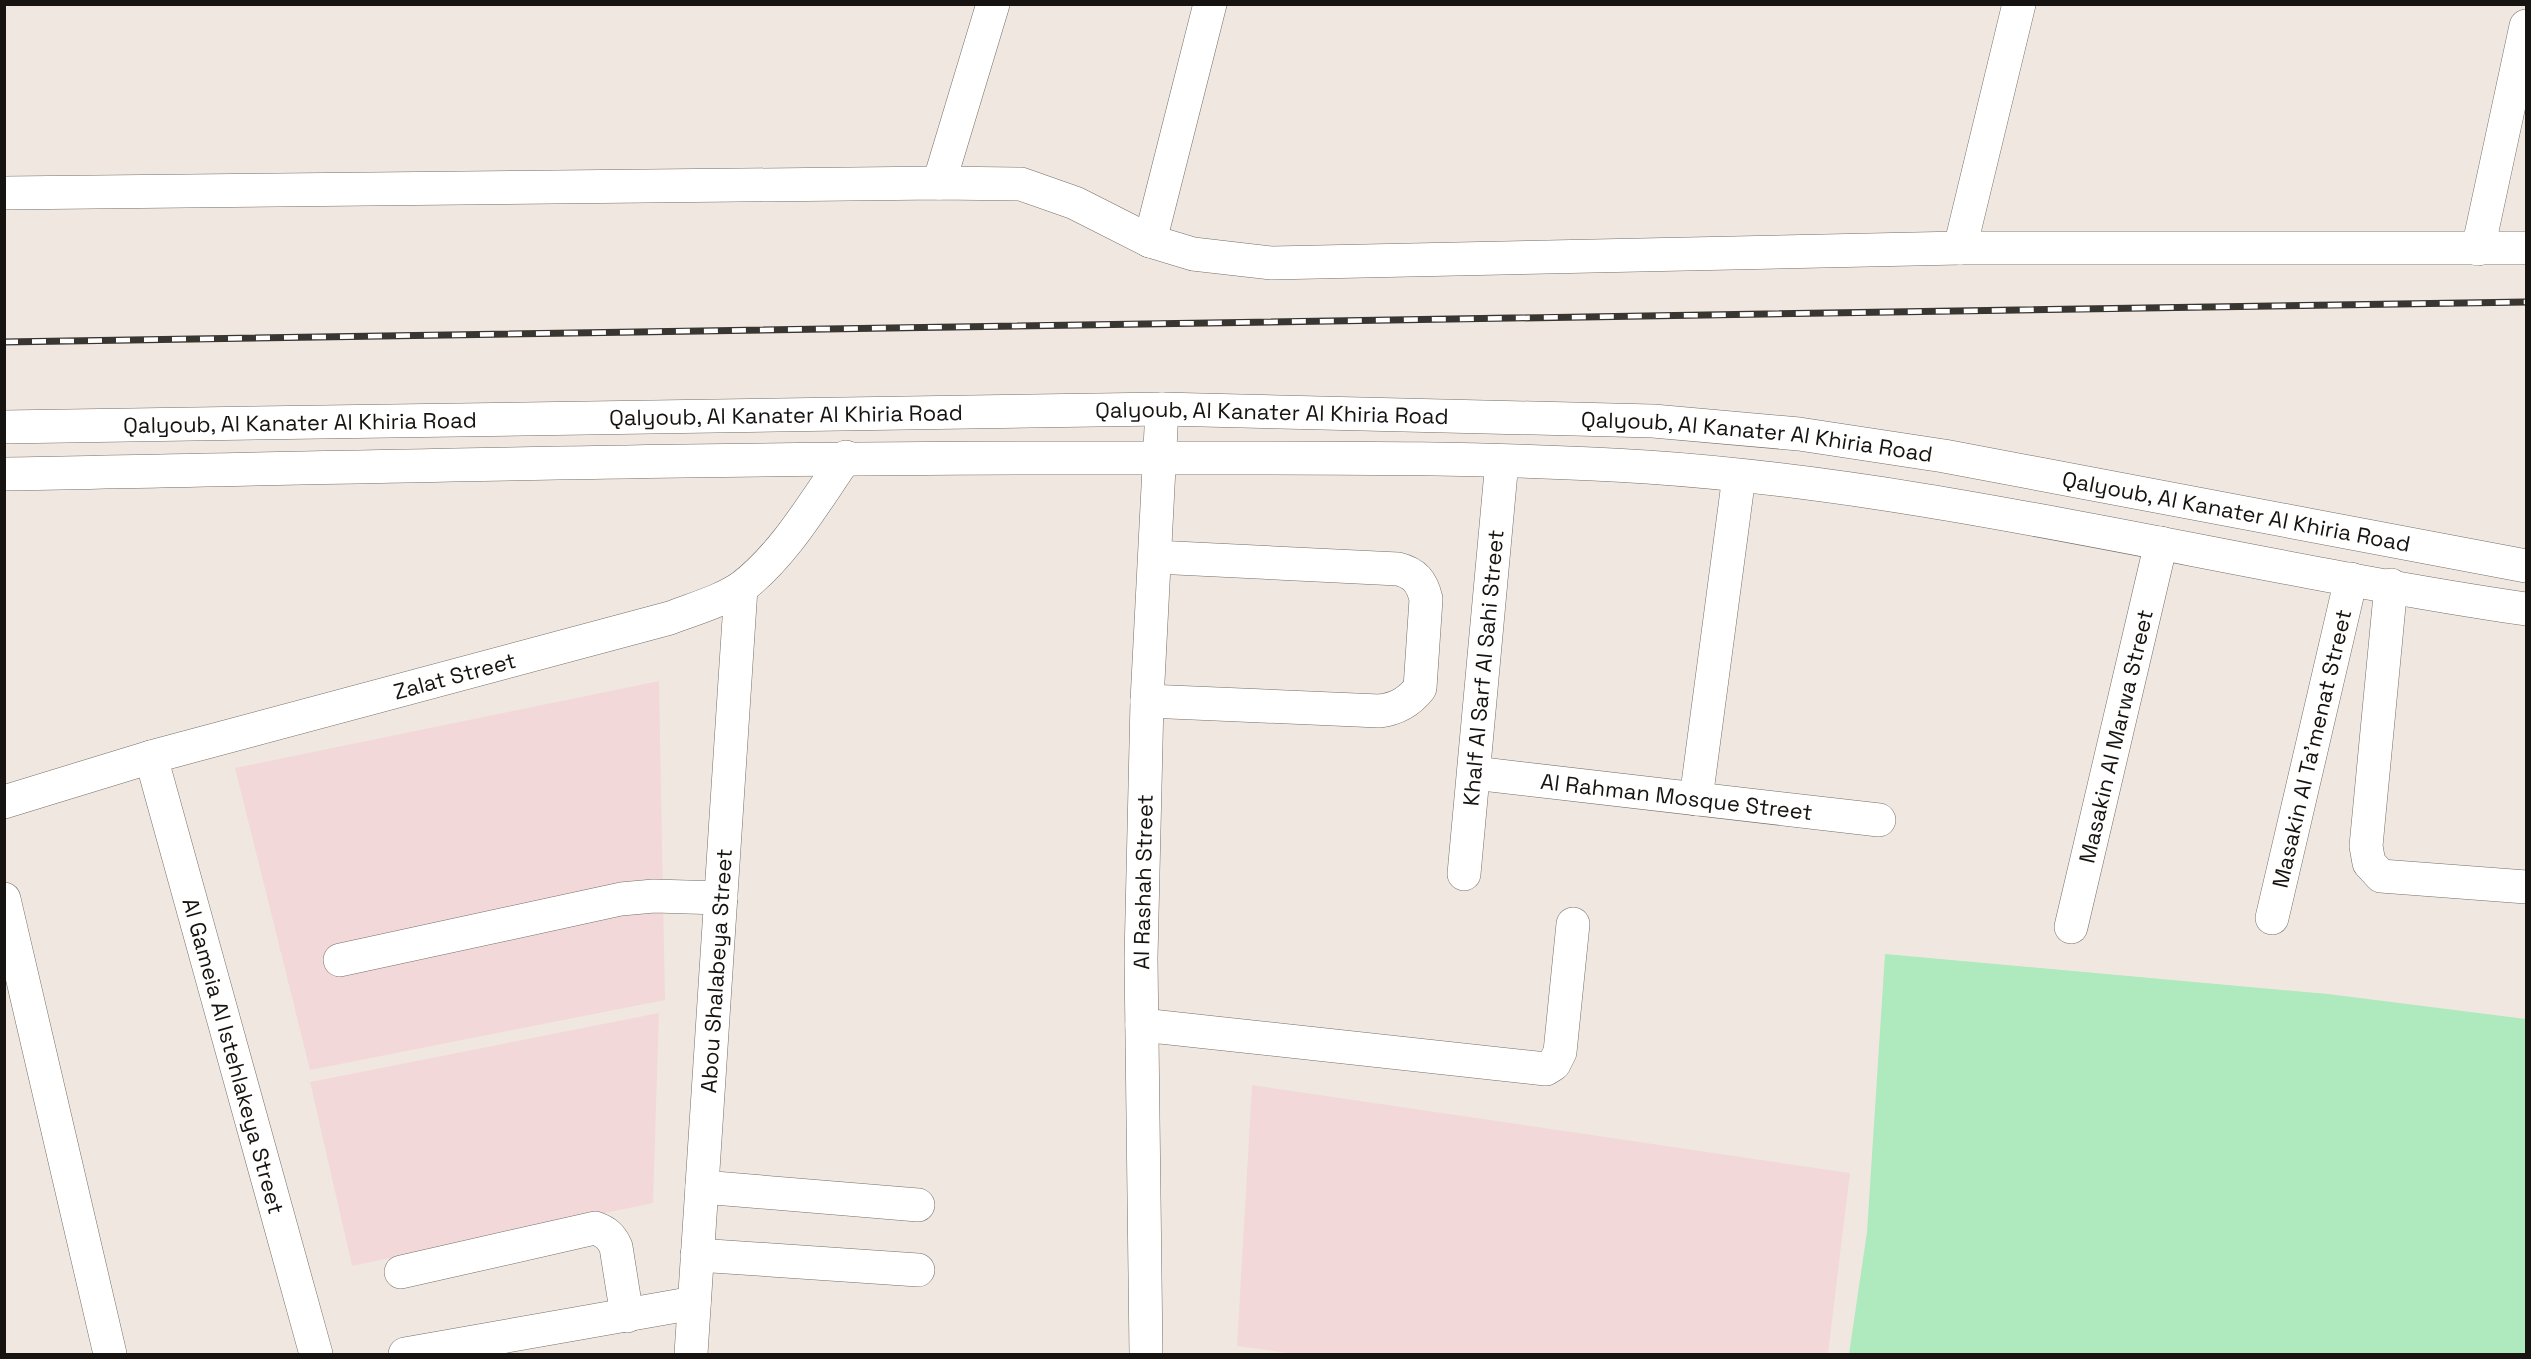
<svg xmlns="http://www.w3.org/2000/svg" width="2531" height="1359" font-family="'Space Grotesk',sans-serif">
	<rect width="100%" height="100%" fill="#f0e8e0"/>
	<path fill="#f3d8d9" d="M659,681L665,1000L310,1070L235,768Z
		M659,1013L653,1203L352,1266L310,1082Z
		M1252,1085L1850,1173L1828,1354H1297L1237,1346Z"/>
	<path fill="#afe9be" d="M1885,954L2328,994L2526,1019V1354H1849L1867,1232Z"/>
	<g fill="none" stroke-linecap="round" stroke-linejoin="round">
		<defs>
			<g id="minor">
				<path d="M939,183L993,4"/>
				<path d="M4,193L939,183L1021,184L1075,203L1150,241L1193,254L1272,263L1960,248H2526"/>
				<path d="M1150,241L1210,4"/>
				<path d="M1960,248L2019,4"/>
				<path d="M2478,249L2526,26"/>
				<path d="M2391,585L2366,846L2369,863L2381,876L2526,887"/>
				<path d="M1147,701L1379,711C1397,709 1409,702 1420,688L1426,599C1422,582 1415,573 1398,569L1155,557"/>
				<path id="s1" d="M151,757L316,1354"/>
				<path id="s2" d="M1474,773L1879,820"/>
				<path d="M1696,799L1739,476"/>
				<path id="s3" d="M4,802L151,757L670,618C693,609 722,601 742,587C785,554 815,501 846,457"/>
				<path id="s4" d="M1464,874L1502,461"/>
				<path d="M4,899L110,1354"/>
				<path id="s5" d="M2272,918L2351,579"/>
				<path id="s6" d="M2071,927L2161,543"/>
				<path d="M340,960L621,899L654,896L721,898"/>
				<path d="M1142,1025L1546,1069L1554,1064L1560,1052L1573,924"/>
				<path d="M702,1187L918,1205"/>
				<path d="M697,1255L918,1270"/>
				<path d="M401,1272L595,1228C606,1232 611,1236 616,1247L627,1316"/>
				<path d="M405,1354L694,1303"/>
				<path id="s7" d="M691,1354L741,588"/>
				<path id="s8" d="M1146,1354L1141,958L1147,701L1162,409"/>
			</g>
			<g id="major">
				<path id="s9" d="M4,427L1162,409L1653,421L1799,434L1944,456L2526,566"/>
				<path d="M4,474C378,467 751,457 1125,458C1299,458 1474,456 1647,467C1944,487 2233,566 2526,609"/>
			</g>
		</defs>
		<use href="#minor" stroke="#756e67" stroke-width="34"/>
		<use href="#major" stroke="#756e67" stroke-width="34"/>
		<use href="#minor" stroke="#fff" stroke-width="33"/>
		<use href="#major" stroke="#fff" stroke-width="33"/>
		<defs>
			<path id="rail" d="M4,342L2526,302"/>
		</defs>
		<use href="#rail" stroke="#393531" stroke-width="7"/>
		<use href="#rail" stroke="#fff" stroke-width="4.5" stroke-dasharray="14" stroke-linecap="butt"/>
	</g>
	<g text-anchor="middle" stroke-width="6" stroke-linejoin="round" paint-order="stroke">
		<g font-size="22" fill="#161310" stroke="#fff">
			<text dy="8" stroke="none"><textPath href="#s9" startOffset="1268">Qalyoub, Al Kanater Al Khiria Road</textPath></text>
			<text dy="8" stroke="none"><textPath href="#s9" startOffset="782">Qalyoub, Al Kanater Al Khiria Road</textPath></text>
			<text dy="8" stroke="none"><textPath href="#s9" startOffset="296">Qalyoub, Al Kanater Al Khiria Road</textPath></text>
			<text dy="8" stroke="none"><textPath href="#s9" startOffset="1754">Qalyoub, Al Kanater Al Khiria Road</textPath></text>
			<text dy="8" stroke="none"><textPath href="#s9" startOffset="2240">Qalyoub, Al Kanater Al Khiria Road</textPath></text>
			<text dy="8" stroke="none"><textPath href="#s4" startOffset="207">Khalf Al Sarf Al Sahi Street</textPath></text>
			<text dy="8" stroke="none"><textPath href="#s3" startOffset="468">Zalat Street</textPath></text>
			<text dy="8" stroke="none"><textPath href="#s6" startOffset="196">Masakin Al Marwa Street</textPath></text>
			<text dy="8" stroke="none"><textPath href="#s5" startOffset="174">Masakin Al Ta'menat Street</textPath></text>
			<text dy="8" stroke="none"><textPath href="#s2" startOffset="204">Al Rahman Mosque Street</textPath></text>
			<text dy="8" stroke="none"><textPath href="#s8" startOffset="472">Al Rashah Street</textPath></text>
			<text dy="8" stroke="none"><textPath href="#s7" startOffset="384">Abou Shalabeya Street</textPath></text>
			<text dy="8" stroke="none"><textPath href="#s1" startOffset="310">Al Gameia Al Istehlakeya Street</textPath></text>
		</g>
	</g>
	<rect width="2531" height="1359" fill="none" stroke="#161310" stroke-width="12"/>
</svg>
